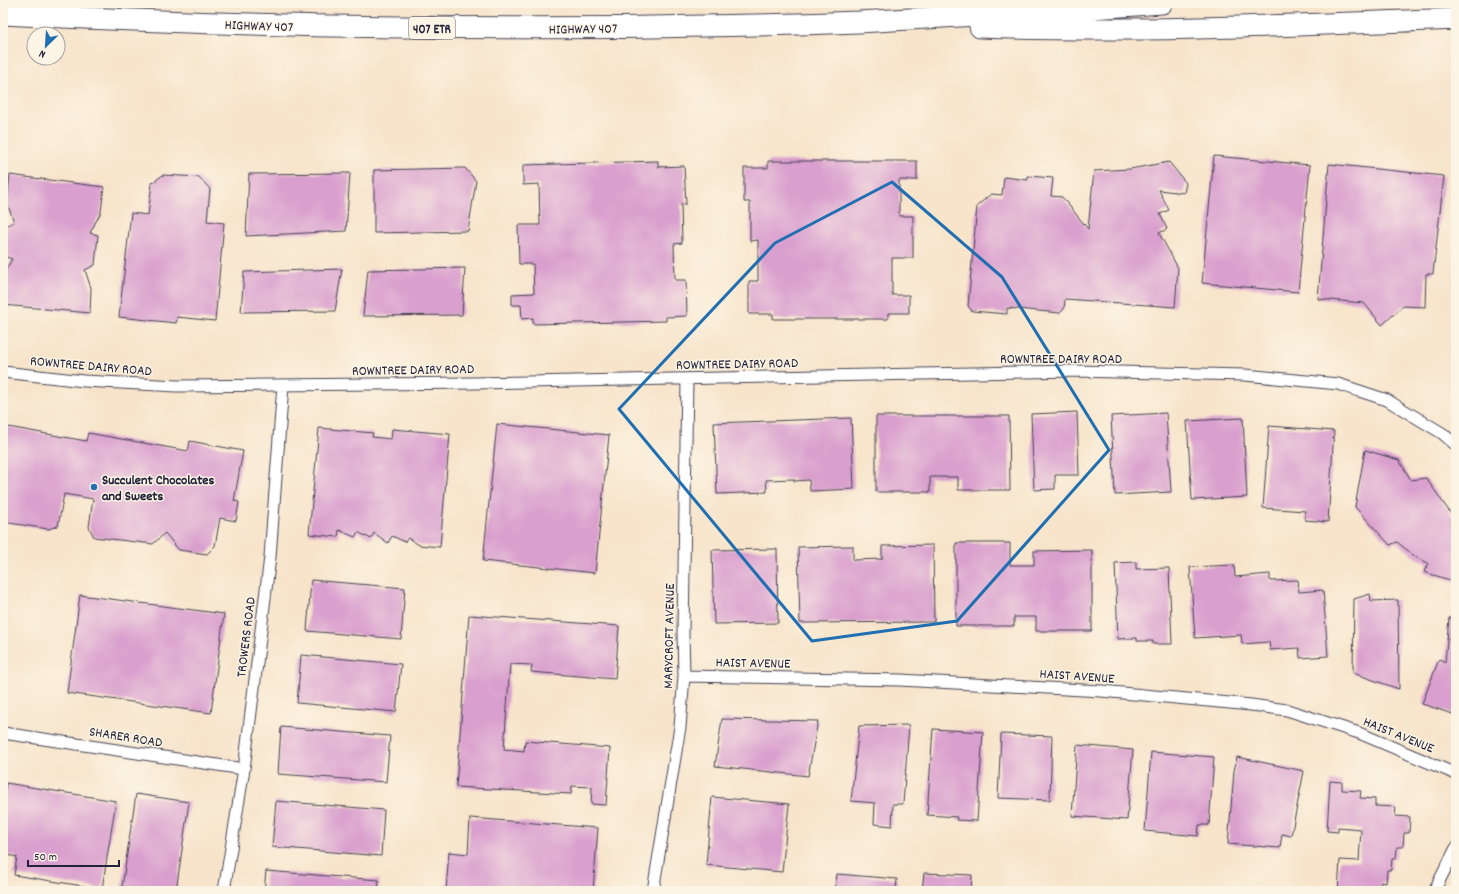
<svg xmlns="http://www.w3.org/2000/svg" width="1459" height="894" font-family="Dekko,sans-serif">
	<rect width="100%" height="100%" fill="#fcf5e5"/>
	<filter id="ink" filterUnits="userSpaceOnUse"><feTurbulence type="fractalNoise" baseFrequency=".025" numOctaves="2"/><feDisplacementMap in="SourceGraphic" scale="8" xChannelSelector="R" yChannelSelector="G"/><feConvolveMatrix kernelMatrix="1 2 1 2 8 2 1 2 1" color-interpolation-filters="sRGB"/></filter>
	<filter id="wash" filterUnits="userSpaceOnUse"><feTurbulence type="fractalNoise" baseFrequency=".012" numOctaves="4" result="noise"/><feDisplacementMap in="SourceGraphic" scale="16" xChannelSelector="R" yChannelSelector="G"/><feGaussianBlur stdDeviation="0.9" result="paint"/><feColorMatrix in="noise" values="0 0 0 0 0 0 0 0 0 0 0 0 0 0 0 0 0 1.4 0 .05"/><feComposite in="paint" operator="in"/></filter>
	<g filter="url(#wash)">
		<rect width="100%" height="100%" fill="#f7e4cb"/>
		<g id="blocks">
			<path fill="#d99fce" d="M1214,156L1310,165L1298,292L1202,283Z
				M658,161V167L684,166L686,204H681L682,243L674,244L675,280H686L687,316L666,317V321L533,324V318L522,319L521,305H512V294L534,293L533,264H519L518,225H540L539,184L523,185V165Z
				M768,161H917V180H899V216H913V258H892V295H909V313H888V319H773V314H749V281H758V240L750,241V202H744V168H768Z
				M1169,162L1186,183L1184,193L1159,190L1169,210L1160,214L1167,229L1159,233L1178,268L1175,307L1065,299L1064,309L1060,313L1007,308V314L972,311L968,306L977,206L991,194L1002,195L1004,177L1028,180V176L1053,178L1051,196L1062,197L1088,229L1094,171L1130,169Z
				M1329,164L1444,176L1433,274H1426L1425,307L1403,306L1382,325L1364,303L1318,299Z
				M465,168L476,181L468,231L374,233V170Z
				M350,173L346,231L246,236L249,174Z
				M10,175L104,187L101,212L90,233L98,235L95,265L85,270L91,288L90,313L3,305V275L12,259L3,256V227L14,222L7,203Z
				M163,175L199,177L210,189L207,221L224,223L215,321L177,317L176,323L119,317L131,213L148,215L152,183Z
				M465,268L462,315L363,316L368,270Z
				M342,269L335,311L241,312L244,272Z
				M1077,412L1079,475H1055V489L1034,490L1031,414Z
				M1166,413L1171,492L1115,495L1111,416Z
				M876,416H1009L1010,490H958V477H930V492H876Z
				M851,418L854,489L810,491L809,480L794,481V479L766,480L767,492L717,494L714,423Z
				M1243,418L1247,497L1192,500L1187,421Z
				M497,424L609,435L595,573L483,561Z
				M3,426L86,441L88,433L188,451L190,441L243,451L234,501L239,502L236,521L220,518L215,546L207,554L179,550L165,533L153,544L94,537L89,527L93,499L64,494L58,526L48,529L3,522Z
				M1269,426L1334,431L1328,522L1305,520V511L1263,508Z
				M319,428L373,433L372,437L391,439L392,429L450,434L440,547L419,545L408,538L405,542L392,536L388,543L374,533L371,539L358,532L355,537L339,530L338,537L309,534Z
				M1365,450L1399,460L1411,480L1426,478L1456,521V582L1424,572L1428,563L1417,558L1397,542L1390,545L1355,507Z
				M956,543H1010V565H1034V551L1092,550V631H1036V617H1014V626H956Z
				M933,545L934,622L800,623L798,547L853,546V560L882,559V546Z
				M777,549L778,623L714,624L712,550Z
				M1136,562V569L1169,568L1172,644H1153V641H1137V638L1118,639L1115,563Z
				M1234,565L1235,577L1270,574V581L1298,580L1299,592L1323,590L1328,656L1300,658L1299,648L1270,650L1269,642L1242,644L1241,635L1195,638L1190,567Z
				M311,580L405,588L401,639L307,631Z
				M1370,594L1371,601L1398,600L1399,689L1353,673L1354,599Z
				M80,595L224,614L211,713L67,693Z
				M469,615L619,626L615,679L531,672L532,665L510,664L504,749L524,751L525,741L610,748L606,805L591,804L592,787L572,786L571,794L456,787Z
				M1449,618H1456V715L1422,704L1439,659L1445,662Z
				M301,655L401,664L396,712L297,703Z
				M722,719L818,721L808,776L715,766Z
				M909,725L903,804H893L892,826L874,824L875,803L851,801L859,726Z
				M281,727L390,736L386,782L278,774Z
				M933,729L983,732L977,821L956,820L957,817L927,815Z
				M1001,734L1052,736L1050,800L998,798Z
				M1077,745L1133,750L1127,820L1072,816Z
				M1151,752L1214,757L1209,825H1199L1198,836L1145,831Z
				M1237,757L1304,771L1291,836L1282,834L1280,848L1228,844L1234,771Z
				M1330,781L1342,782V790L1361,791L1360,798L1375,799V806L1396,807L1395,816L1410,817L1409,833H1404L1403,847H1397L1396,859H1392L1391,870H1387L1386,883L1381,882L1380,891H1338L1340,860L1359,861L1361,829L1338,827V832L1327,831Z
				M6,783L116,801L102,889L14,875L17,857L3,854V804Z
				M136,794L189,802L176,891H150L122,887Z
				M712,797L789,804L782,872L706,865Z
				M276,801L384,810L381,856L272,847Z
				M470,818L598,828L593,891H446L449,852L468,854Z
				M266,871L379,880L378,891H264Z
				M924,873L972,875L971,891H922Z
				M837,874L897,879L896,891H835Z"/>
		</g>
	</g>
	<g filter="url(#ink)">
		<use href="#blocks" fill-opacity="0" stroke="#423f51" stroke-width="1"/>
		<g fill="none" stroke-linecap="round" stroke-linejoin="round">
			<defs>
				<path id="street" d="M3,372L84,381L177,386L474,383L1075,371L1245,375L1338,384L1387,400L1442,433L1456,445
					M684,676L900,680L1101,691L1251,705L1287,710L1359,733L1456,774
					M3,733L244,769
					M224,891L244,769L270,557L283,385
					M653,891L680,727L684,676L683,633L687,379
					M1434,891L1456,848"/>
				<path id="highway" d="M3,14C288,29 574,32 859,22C898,20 937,17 976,15C1038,11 1100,8 1162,3
					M980,27C1138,33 1298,25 1456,19"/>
			</defs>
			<use href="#street" stroke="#423f51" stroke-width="13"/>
			<use href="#highway" stroke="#423f51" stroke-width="23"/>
			<use href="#street" stroke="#fff" stroke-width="11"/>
			<use href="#highway" stroke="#fff" stroke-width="21"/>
		</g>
	</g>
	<path fill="none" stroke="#1f6fb2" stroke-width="3" stroke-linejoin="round" d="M892,182L1002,277L1109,450L957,621L812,641L619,409L775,243Z"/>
	<circle fill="#1f6fb2" stroke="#fcf5e5" stroke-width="1.5" cx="94" cy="487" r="4"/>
	<g text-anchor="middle" stroke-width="3" stroke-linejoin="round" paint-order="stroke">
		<rect fill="#fcf5e5" stroke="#63616e" stroke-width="1" x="409" y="17" width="46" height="22" rx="3"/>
		<g font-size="13" font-weight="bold" fill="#22223b">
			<text x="432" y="33">407 ETR</text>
		</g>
		<g font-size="14" fill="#22223b" stroke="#fcf5e5">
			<text transform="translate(259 25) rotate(2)" y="5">HIGHWAY 407</text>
			<text transform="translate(583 28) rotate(-1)" y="5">HIGHWAY 407</text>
			<text x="1061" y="363">ROWNTREE DAIRY ROAD</text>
			<text transform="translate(737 363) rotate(-1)" y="5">ROWNTREE DAIRY ROAD</text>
			<text transform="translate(91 365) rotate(5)" y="5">ROWNTREE DAIRY ROAD</text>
			<text transform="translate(413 369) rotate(-1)" y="5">ROWNTREE DAIRY ROAD</text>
			<text transform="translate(668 636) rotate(-89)" y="5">MARYCROFT AVENUE</text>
			<text transform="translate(245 637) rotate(-83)" y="5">TROWERS ROAD</text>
			<text transform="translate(753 662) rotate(1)" y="5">HAIST AVENUE</text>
			<text transform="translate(1077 675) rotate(4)" y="5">HAIST AVENUE</text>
			<text transform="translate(1399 734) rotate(22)" y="5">HAIST AVENUE</text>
			<text transform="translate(126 736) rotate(9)" y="5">SHARER ROAD</text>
		</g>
		<g font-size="14" font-weight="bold" fill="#22223b" stroke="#fcf5e5" text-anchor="start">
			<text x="102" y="484">Succulent Chocolates<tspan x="102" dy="16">and Sweets</tspan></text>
		</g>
	</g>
	<rect width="1459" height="894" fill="none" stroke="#fcf5e5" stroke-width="16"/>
	<g transform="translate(46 46) rotate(205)"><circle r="19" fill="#fcf5e5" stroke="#a5a1a1"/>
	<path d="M0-3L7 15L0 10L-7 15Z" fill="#1f6fb2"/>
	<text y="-6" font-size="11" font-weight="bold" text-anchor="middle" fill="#22223b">N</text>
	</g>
	<path d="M28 860v6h91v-6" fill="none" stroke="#22223b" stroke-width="2"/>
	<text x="34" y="860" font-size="12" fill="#22223b" stroke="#fcf5e5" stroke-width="3" paint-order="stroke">50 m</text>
</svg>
